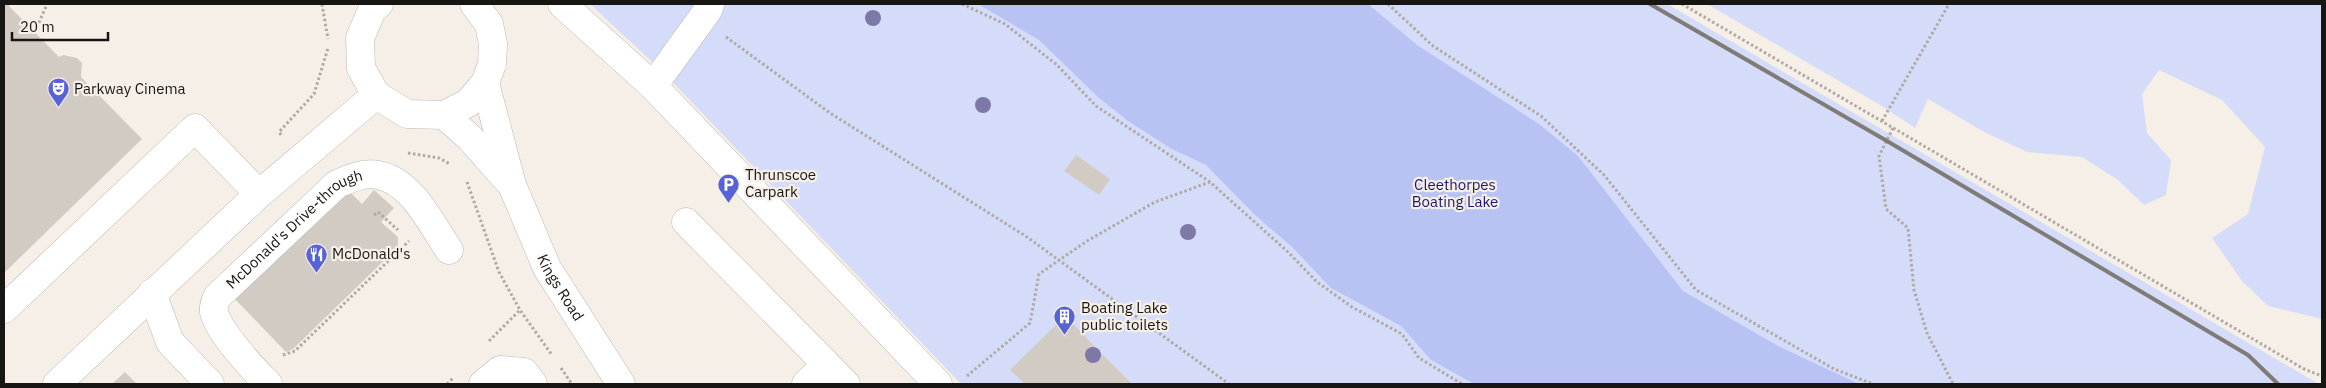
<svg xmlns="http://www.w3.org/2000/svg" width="2326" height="388" font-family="'IBM Plex Sans',sans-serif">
	<rect width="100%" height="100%" fill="#f5efe7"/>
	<path fill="#d5dcfa" d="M590,4H1667L2319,384H961L663,72Z
		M1707,4H2322V319L2268,306L2242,281L2212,238L2248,214L2265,147L2222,100L2159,70L2142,94L2147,133L2171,160L2166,195L2144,205L2118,180L2082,157L2027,152L1984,132L1928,99L1915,128L1882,106Z"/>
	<path fill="#b8c3f3" d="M978,4H1368L1417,45L1539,124L1578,156L1683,291L1778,346L1859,384H1474L1431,360L1401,326L1331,288L1292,247L1254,214L1206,165L1170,148L1128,121L1099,98L1039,40Z"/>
	<path fill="#d1cbc3" d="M4,4H10L9,6L59,57L63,55L77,58L82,63L81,77L142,139L4,273Z
		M1076,155L1110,179L1099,195L1064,171Z
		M348,190L362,204L374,190L394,208L381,222L398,237V247L293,349L286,352L234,298Z
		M1065,316L1104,356L1132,384H1025L1010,370Z
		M125,372L137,384H112Z"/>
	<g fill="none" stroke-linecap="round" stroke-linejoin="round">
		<defs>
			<g id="minor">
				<path d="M379,4L372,10L360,38L361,68L376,95L407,114L444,115L468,103L485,83L492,64L493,44L489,24L474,4"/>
				<path d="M562,4L653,86L938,384"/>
				<path id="s1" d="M485,83L512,185L547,268L621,384"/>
				<path d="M653,86L708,10L710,4"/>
				<path d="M444,115L469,137L507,180"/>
				<path d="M686,222L846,384"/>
				<path d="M152,293L170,342L210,384"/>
				<path d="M4,309L195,128L259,194"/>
				<path d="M57,384L259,194L376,95"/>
				<path id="s2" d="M268,384C254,370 218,331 214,312C213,307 215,302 217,297L337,184C349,179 364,172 378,175C412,181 431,224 449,250"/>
				<path d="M483,384L500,370L524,372L533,384"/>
				<path d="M806,384L826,365"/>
			</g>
		</defs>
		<use href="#minor" stroke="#bfb9b2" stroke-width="29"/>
		<path stroke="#afaaa4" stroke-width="3" stroke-dasharray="2.5 2.5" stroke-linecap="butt" d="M322,4L328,39
			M962,4L1005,24L1057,65L1096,106L1210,182L1288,252L1317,282L1352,307L1402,334L1419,358L1462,384
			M1388,4L1433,46L1541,116L1604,175L1696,290L1834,369L1873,384
			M1682,4L2304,369L2322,376
			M35,32L47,4
			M726,37L830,113L1027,237L1229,384
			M1882,121L1949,4
			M1893,128L1879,156L1886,209L1908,228L1914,290L1927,333L1953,384
			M281,135L279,132L314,94L328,48
			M408,153L439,158L450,164
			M467,182L499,272L520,310L552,355
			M374,215L378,212L398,230
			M489,341L520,310
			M283,355L295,351L409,241
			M561,368L572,384
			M967,376L1030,323L1039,274L1087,241L1155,202L1210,182
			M447,384L453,378"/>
		<use href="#minor" stroke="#fff" stroke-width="28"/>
		<path stroke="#7f7b76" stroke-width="4" d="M1650,4L1887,141L2248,355L2278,384"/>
	</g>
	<g fill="#7e78a6">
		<circle cx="873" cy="18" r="8"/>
		<circle cx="983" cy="105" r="8"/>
		<circle cx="1188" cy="232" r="8"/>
		<circle cx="1093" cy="355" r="8"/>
	</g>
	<defs>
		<symbol id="theatre-pin" viewBox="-11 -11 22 30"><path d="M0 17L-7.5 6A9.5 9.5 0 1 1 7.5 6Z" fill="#5761d8" stroke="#f5efe7"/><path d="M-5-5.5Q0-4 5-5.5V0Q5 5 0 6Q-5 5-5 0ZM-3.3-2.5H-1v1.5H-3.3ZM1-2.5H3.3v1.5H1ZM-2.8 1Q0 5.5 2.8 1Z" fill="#fff"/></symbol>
		<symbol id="parking-pin" viewBox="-11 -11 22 30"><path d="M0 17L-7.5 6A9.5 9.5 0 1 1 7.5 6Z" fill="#5761d8" stroke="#f5efe7"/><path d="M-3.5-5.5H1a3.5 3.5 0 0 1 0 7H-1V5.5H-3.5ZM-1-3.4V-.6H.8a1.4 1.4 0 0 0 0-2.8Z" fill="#fff"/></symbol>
		<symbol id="restaurant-pin" viewBox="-11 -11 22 30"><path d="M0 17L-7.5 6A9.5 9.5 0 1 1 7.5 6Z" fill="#5761d8" stroke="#f5efe7"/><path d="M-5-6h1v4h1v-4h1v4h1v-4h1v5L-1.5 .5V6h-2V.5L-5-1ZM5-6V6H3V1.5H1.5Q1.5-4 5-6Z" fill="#fff"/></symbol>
		<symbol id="building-pin" viewBox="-11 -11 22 30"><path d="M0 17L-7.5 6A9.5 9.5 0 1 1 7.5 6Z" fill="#5761d8" stroke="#f5efe7"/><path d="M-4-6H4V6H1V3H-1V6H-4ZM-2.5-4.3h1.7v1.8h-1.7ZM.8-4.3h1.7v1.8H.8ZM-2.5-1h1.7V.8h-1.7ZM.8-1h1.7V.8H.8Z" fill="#fff"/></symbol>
	</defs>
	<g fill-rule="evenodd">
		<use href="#theatre-pin" x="46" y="76" width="25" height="34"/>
		<use href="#parking-pin" x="716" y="172" width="25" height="34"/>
		<use href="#restaurant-pin" x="304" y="242" width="25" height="34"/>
		<use href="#building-pin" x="1052" y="304" width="25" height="34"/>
	</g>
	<g text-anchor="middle" stroke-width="4.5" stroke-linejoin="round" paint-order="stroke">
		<g font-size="15" fill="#181613" stroke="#f5efe7" text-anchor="start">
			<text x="74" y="94">Parkway Cinema</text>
			<text x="745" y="180">Thrunscoe<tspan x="745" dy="17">Carpark</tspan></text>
			<text x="332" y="259">McDonald's</text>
			<text x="1081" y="313">Boating Lake<tspan x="1081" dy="17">public toilets</tspan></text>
		</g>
		<g font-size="15" fill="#1d1670" stroke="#f5efe7">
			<text x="1455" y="190">Cleethorpes<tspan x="1455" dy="17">Boating Lake</tspan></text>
		</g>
		<g font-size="15" fill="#181613" stroke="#f5efe7">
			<text dy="5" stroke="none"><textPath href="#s2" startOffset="210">McDonald's Drive-through</textPath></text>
			<text dy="5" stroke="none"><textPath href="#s1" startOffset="219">Kings Road</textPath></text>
		</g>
	</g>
	<rect width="2326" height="388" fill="none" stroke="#181613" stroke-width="10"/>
	<path d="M12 32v8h96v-8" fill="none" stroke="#181613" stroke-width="2.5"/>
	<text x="20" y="32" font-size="15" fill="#181613" stroke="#f5efe7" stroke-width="4" paint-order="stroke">20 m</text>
</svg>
